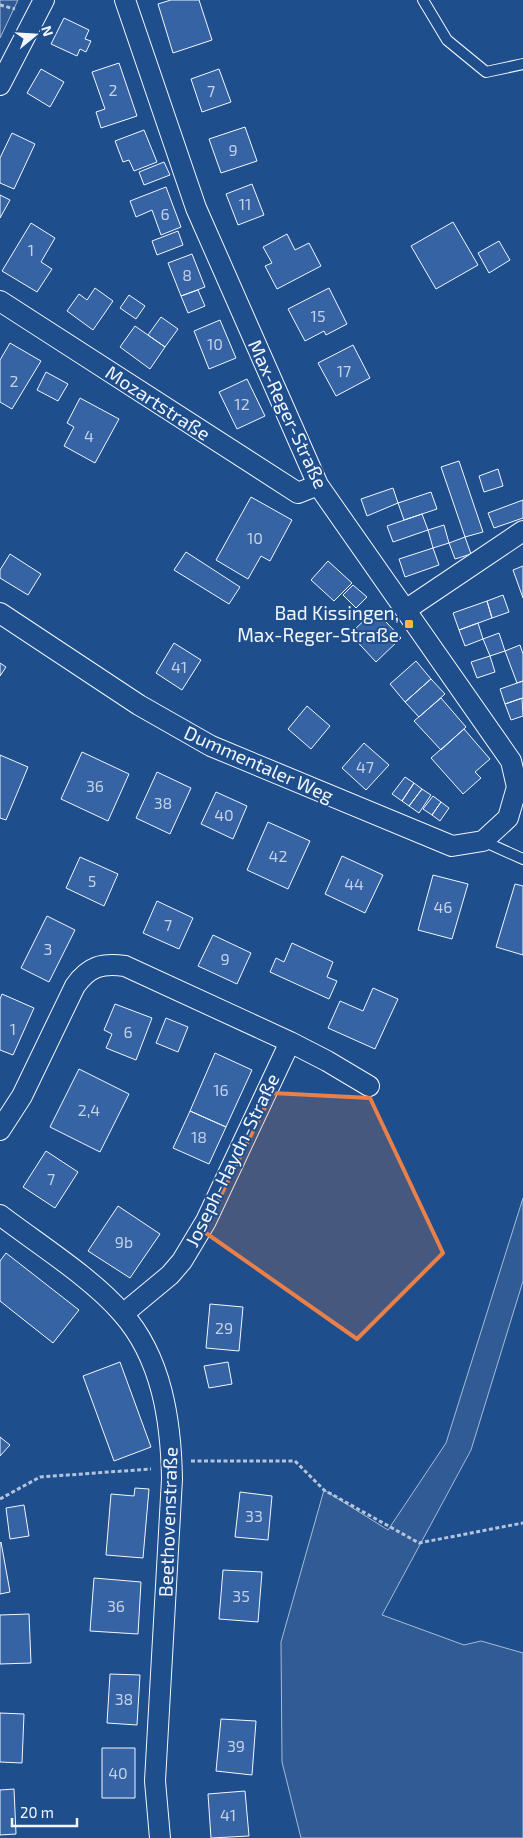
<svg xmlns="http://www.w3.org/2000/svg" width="523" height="1838" font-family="'Exo 2',sans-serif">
	<rect width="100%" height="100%" fill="#1f4e8c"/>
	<path fill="#305b95" stroke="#a8bbd7" d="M0,0H18L0,38Z
		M523,1198V1281L471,1450L382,1615L464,1645L481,1641L523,1653V1838H301L282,1762L281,1642L324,1490L388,1530L446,1443Z"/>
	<path fill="#3563a3" stroke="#f2f6ff" d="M171,0H199L212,40L173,53L158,4Z
		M64,18L89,30L85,39L91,41L86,52L80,49L77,56L51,44Z
		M119,63L137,116L101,128L96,112L105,109L92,72Z
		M41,69L64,82L50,107L27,93Z
		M219,69L231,102L202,112L191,79Z
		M245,127L257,161L221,173L209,139Z
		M144,130L157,162L134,171L129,160L123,162L115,141Z
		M12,133L35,144L14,189L0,183V158Z
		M164,162L170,175L144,185L139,172Z
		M252,184L264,215L238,225L226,194Z
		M166,187L181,227L161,235L152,210L136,217L130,201Z
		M0,195L10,200L0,218Z
		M453,222L478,265L436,289L411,246Z
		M31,223L55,238L41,262L52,269L37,292L2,271Z
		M178,231L183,245L157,255L152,241Z
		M287,234L295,250L309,243L321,266L277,289L265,266L272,263L263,247Z
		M499,241L510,260L489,273L478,253Z
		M192,254L205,287L181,296L168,263Z
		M95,288L113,301L93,330L67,311L79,294L87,300Z
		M329,288L347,324L326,335L324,331L305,341L288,309Z
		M198,290L205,306L188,313L181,296Z
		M129,295L145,306L136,319L120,308Z
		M161,317L178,329L165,347L148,335Z
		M220,320L236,358L209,369L194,331Z
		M135,326L165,347L150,369L120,347Z
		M10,343L41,361L12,409L0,402V360Z
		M353,345L370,378L336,396L318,363Z
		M46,372L68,384L58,401L37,390Z
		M247,379L265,416L237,429L219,392Z
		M80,398L119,419L95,463L64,446L74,427L67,423Z
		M459,461L483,532L465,537L441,467Z
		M498,469L503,486L484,492L479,476Z
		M393,488L398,503L367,516L361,499Z
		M431,492L437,509L404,520L398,503Z
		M251,497L292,520L270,561L261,556L248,579L216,560Z
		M523,500V518L494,528L488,513Z
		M422,514L428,530L393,542L387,526Z
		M444,525L449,543L433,548L428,530Z
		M465,537L471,554L455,559L449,543Z
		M433,548L439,565L405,577L399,559Z
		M186,552L240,587L229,604L174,570Z
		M10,554L41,574L28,595L0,578V570Z
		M328,561L352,583L334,601L311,580Z
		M523,566V598L513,570Z
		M353,585L367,597L356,608L343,595Z
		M503,595L509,612L492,618L487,601Z
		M487,601L492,618L459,630L453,613Z
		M375,610L401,638L376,662L350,634Z
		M478,623L483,639L465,646L459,630Z
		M499,633L505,651L490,656L483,639Z
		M174,643L201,660L182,690L156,673Z
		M520,645L523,654V681L517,683L505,651Z
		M490,656L495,672L477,678L471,662Z
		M416,661L431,679L405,702L390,684Z
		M0,663L6,667L0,676Z
		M431,679L445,694L419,717L405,702Z
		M523,681V698L505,704L500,689Z
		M441,698L466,727L441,750L414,721Z
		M522,698L523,716L511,720L505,704Z
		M307,706L330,726L311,749L288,729Z
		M464,729L490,759L475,772L481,778L463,794L431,758Z
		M364,743L389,765L366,790L342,768Z
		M82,752L129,774L108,821L61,799Z
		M0,755L28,767L6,820L0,818Z
		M157,772L191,788L170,834L136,818Z
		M405,777L414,783L402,801L392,794Z
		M414,783L422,789L409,806L402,801Z
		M422,789L431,795L419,813L409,806Z
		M216,792L247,806L233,839L201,824Z
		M433,796L441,802L432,815L423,809Z
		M441,802L449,808L440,821L432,815Z
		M268,822L310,841L288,889L247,870Z
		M342,856L383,875L365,913L325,894Z
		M80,857L118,874L104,906L66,888Z
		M433,875L468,884L452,939L418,930Z
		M515,884L523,886V955L496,947Z
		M157,901L193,918L179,949L143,933Z
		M47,916L75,930L49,982L21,968Z
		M213,935L251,953L237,984L198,966Z
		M292,943L333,962L327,977L337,981L329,999L270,972L276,958L284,962Z
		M373,988L398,999L375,1049L328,1028L340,1001L363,1011Z
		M2,994L34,1008L13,1055L0,1050V999Z
		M115,1004L152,1018L136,1060L106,1048L112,1034L104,1030Z
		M166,1018L188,1027L178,1052L156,1043Z
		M215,1053L252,1070L226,1127L190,1111Z
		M79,1069L129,1094L100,1152L50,1127Z
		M190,1111L226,1127L209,1164L173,1148Z
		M46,1151L78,1172L55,1208L23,1187Z
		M118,1206L160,1234L130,1278L88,1251Z
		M6,1253L79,1310L53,1343L0,1301V1261Z
		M210,1304L243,1307L239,1351L206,1348Z
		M120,1362L151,1447L114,1461L83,1376Z
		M228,1362L232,1384L209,1388L204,1366Z
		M0,1437L10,1445L0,1456Z
		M135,1488L149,1489L143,1558L106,1555L111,1494L134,1496Z
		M240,1492L272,1496L268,1540L235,1537Z
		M24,1505L29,1536L10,1539L6,1508Z
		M1,1542L10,1592L0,1594V1543Z
		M223,1570L262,1572L258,1622L219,1619Z
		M94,1578L141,1582L138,1634L90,1631Z
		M29,1614L31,1663L0,1664V1615Z
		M110,1674L140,1675L137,1725L107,1723Z
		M0,1713L24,1714L22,1763L0,1762Z
		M221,1719L256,1721L252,1775L216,1771Z
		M102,1748H135V1798H102Z
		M14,1789L16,1834L0,1835V1790Z
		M245,1791L249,1836L211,1838L208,1794Z"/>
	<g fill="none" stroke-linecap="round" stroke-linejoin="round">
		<defs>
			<path id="service" d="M423,0L447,40L486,72L523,64
				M483,841L523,859"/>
			<path id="minor" d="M0,85L44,0
				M0,301L298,493L318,485
				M407,609L523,531
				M0,613L139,705L211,746L452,846L483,841L508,818L517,787L511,761L318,485L196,208L125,0
				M290,1042L327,1061L369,1086
				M0,1130L22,1096L75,986C89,966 102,963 125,966L290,1042L206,1221L182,1261L170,1275L123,1314
				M0,1215C38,1244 92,1278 122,1313C162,1358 171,1421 172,1479L155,1781L160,1838"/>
		</defs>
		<use href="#service" stroke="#f2f6ff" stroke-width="12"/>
		<use href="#minor" stroke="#f2f6ff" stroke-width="22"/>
		<path stroke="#b3c4dc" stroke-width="3" stroke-dasharray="4 2.5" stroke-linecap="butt" d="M0,5L15,9
			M191,1461H295L324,1490L419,1543L523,1523
			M0,1499L40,1477L151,1469"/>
		<use href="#service" stroke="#1f4e8c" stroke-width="10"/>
		<use href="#minor" stroke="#1f4e8c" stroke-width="20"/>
	</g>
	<path fill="#ea8049" fill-opacity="0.2" stroke="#ea8049" stroke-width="4" stroke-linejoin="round" d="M272,1093L370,1098L443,1253L357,1339L203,1231Z"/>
	<rect fill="#ffb74d" stroke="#1f4e8c" stroke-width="2" x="404" y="619" width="10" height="10" rx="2.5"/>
	<g text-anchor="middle" stroke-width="4" stroke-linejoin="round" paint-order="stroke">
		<g font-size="16" fill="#c3d1e8">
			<text x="113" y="96">2</text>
			<text x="211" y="97">7</text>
			<text x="233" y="156">9</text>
			<text x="245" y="210">11</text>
			<text x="165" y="220">6</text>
			<text x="31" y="256">1</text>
			<text x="187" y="281">8</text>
			<text x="318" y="322">15</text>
			<text x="215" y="350">10</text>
			<text x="344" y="377">17</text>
			<text x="14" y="387">2</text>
			<text x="242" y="410">12</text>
			<text x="89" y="442">4</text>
			<text x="255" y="544">10</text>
			<text x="179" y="673">41</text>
			<text x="365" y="773">47</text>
			<text x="95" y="792">36</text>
			<text x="163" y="809">38</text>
			<text x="224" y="821">40</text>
			<text x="278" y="862">42</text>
			<text x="92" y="887">5</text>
			<text x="354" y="890">44</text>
			<text x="443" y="913">46</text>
			<text x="168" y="931">7</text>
			<text x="48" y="955">3</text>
			<text x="225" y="965">9</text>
			<text x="13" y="1035">1</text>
			<text x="128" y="1038">6</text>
			<text x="221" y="1096">16</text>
			<text x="89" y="1116">2,4</text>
			<text x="199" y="1143">18</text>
			<text x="51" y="1185">7</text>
			<text x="124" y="1248">9b</text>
			<text x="224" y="1334">29</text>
			<text x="254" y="1522">33</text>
			<text x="241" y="1602">35</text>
			<text x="116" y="1612">36</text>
			<text x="124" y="1705">38</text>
			<text x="236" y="1752">39</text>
			<text x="118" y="1779">40</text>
			<text x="228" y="1821">41</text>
		</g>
		<g font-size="19" fill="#f2f6ff" stroke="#1f4e8c">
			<text transform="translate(158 403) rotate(33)" y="7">Mozartstraße</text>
			<text transform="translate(288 414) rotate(65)" y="7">Max-Reger-Straße</text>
			<text transform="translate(259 764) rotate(24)" y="7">Dummentaler Weg</text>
			<text transform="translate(232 1160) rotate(-64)" y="7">Joseph-Haydn-Straße</text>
			<text transform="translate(168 1522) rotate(-88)" y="7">Beethovenstraße</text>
		</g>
		<g font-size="19" fill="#f2f6ff" stroke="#1f4e8c" text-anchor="end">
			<text x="399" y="620">Bad Kissingen,<tspan x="399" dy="22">Max-Reger-Straße</tspan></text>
		</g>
	</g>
	<g transform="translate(35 35) rotate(72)" stroke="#1f4e8c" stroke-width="4" paint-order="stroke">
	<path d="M0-4L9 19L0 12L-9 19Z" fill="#f2f6ff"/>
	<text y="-8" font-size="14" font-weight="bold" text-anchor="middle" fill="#f2f6ff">N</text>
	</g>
	<path d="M12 1818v8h65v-8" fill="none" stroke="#f2f6ff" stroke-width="2.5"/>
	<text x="20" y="1818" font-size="15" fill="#f2f6ff" stroke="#1f4e8c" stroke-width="4" paint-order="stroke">20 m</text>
</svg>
